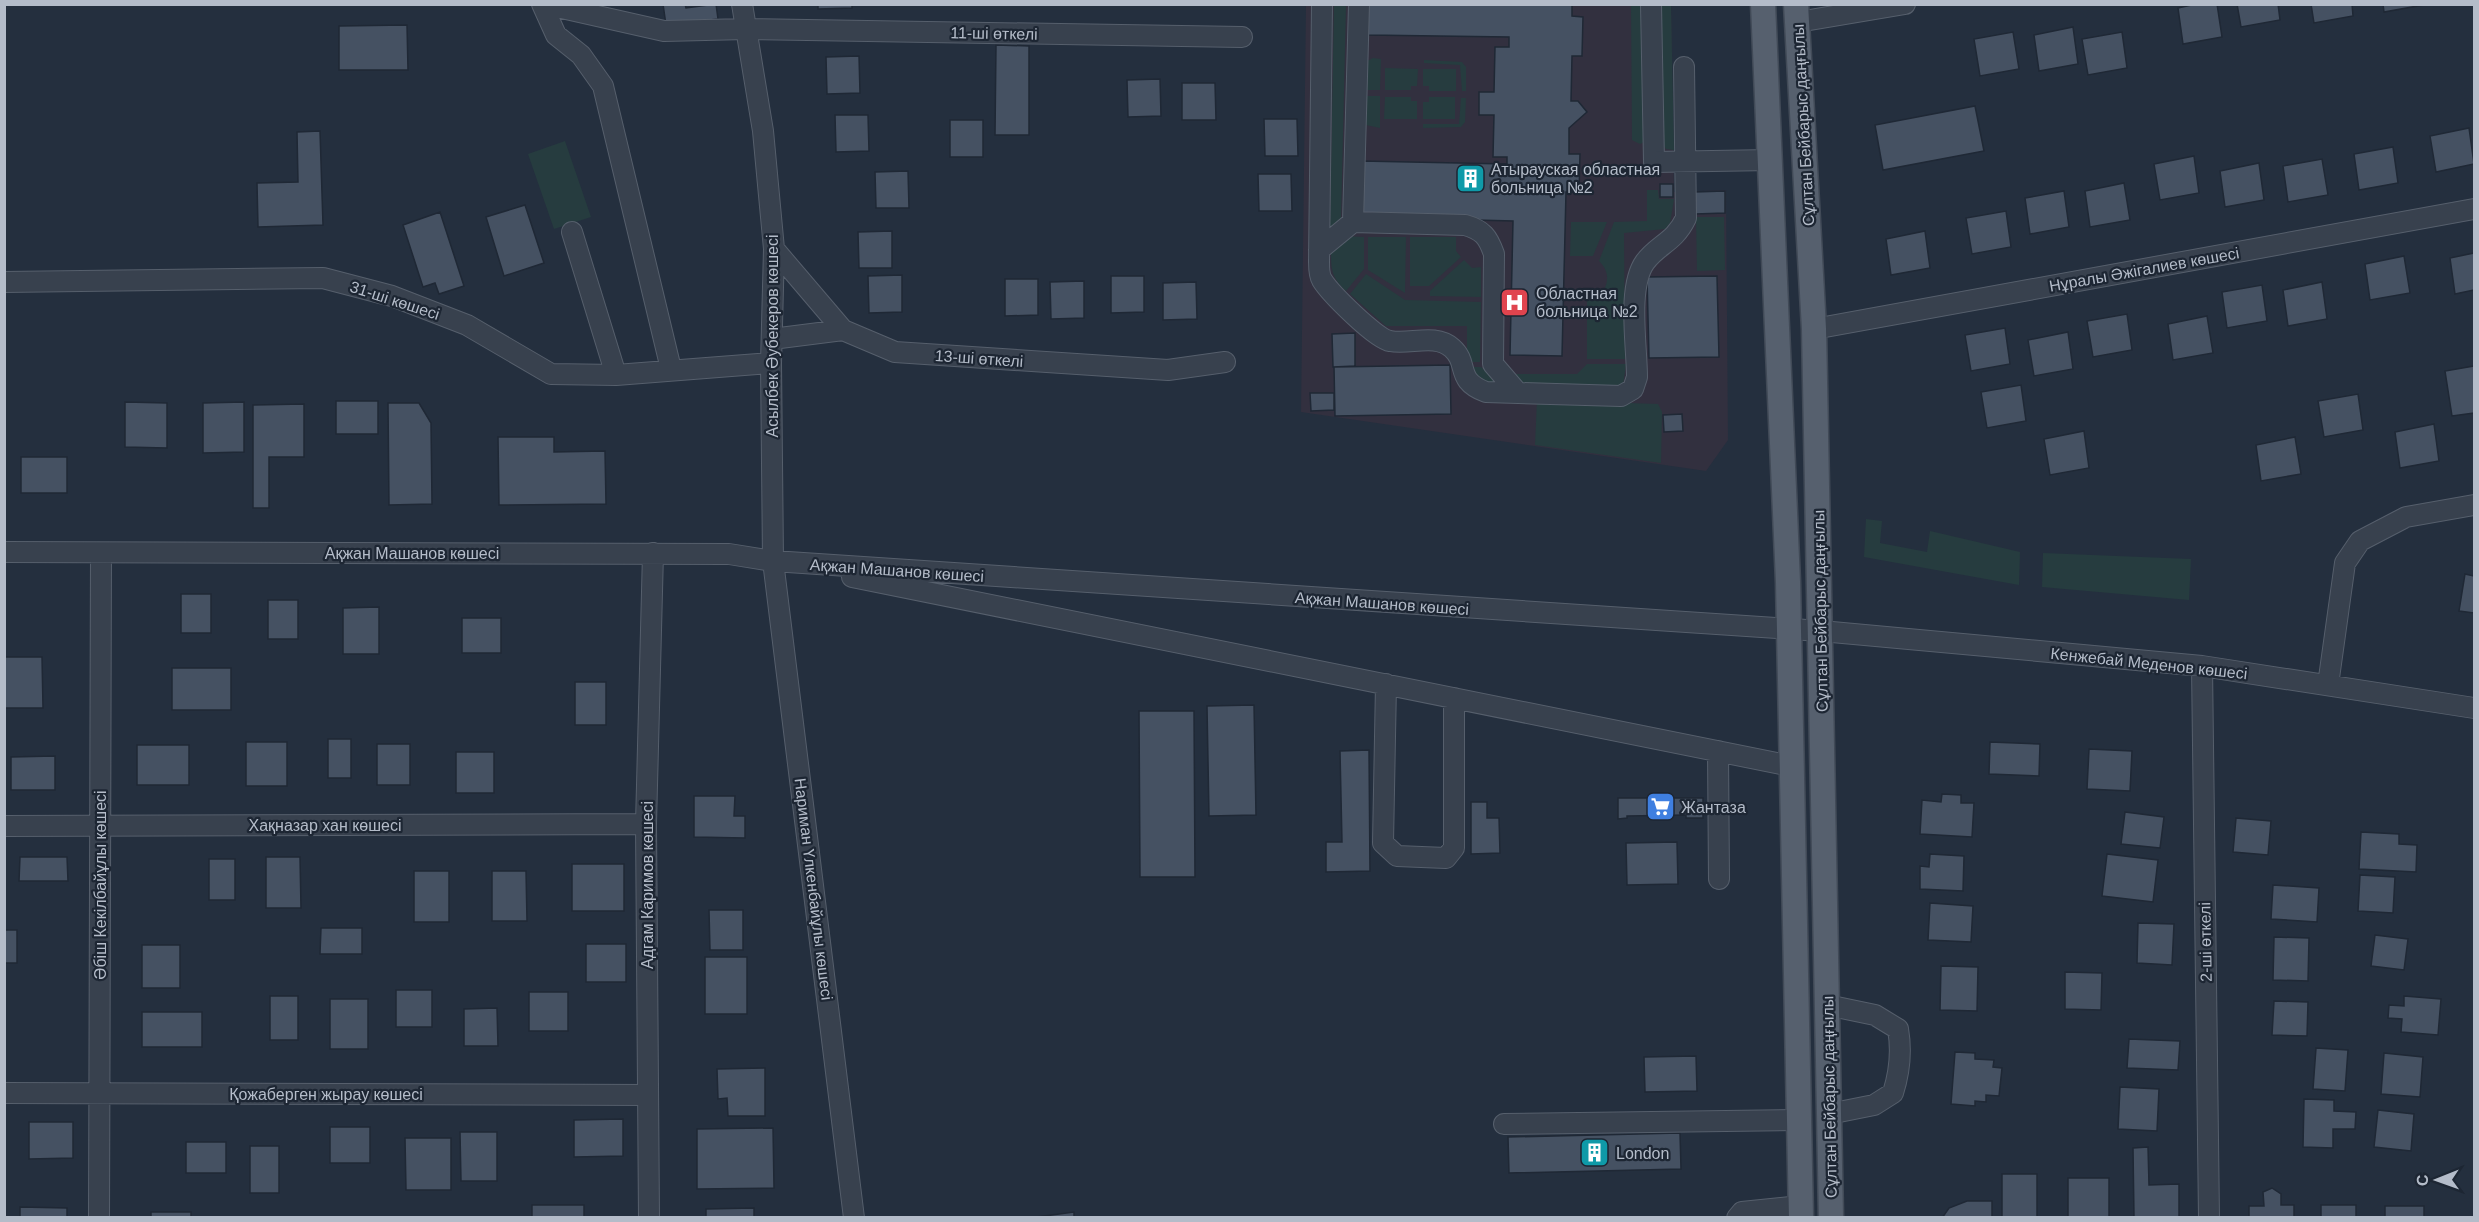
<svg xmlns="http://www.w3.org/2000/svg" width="2479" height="1222" font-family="Arial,sans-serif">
	<rect width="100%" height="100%" fill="#242f3e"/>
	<path fill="#32303f" d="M1306,5H1671L1674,192L1726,190L1728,440L1706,471L1301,412Z"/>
	<path fill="#263c3f" d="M1334,5H1346L1341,218L1330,227Z
		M1631,5H1646L1648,140L1640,144L1632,140Z
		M1659,5H1671L1674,150L1666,149L1662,144Z
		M1373,58L1381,59L1380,90H1363L1367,61Z
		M1424,60L1462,62L1466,67V91H1462L1460,65L1424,63Z
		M1385,68L1418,69L1417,86H1411V90H1385Z
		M1423,69H1456V91H1429V86H1423Z
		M1363,96H1380V128L1366,125L1363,118Z
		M1385,97H1411V101H1417V119H1384Z
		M1429,97H1455V119H1423V102H1429Z
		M1461,98H1466L1465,122L1461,127L1423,128V124H1459Z
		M565,141L591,217L554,229L528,154Z
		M1647,190H1658L1659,199H1674L1670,223L1665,229L1624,233L1625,359H1587V299L1601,295C1609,283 1610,272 1599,261L1614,222L1647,221Z
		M1696,217H1724L1725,270L1697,271Z
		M1571,222H1607L1593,256H1570Z
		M1344,236L1364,237V269L1346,291C1331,277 1331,269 1331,249Z
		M1368,237H1406L1405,293L1368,270Z
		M1410,237H1456V251L1461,257L1429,286H1410Z
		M1464,260L1472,268L1481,267V297L1430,296V291Z
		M1366,274L1405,300L1481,302L1480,362H1467V326H1386L1350,294Z
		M1587,364H1626L1623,386L1523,387L1510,374H1577Z
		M1468,367H1481L1502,385L1482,380Z
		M1537,400L1658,404L1662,412L1661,463L1535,445Z
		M1866,519L1882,521L1880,543L1927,552L1930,531L2020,552L2019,585L1864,557Z
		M2043,553L2191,559L2189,600L2042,587Z"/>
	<path fill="#455162" stroke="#1f2835" stroke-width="1.5" d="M663,4H685L686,8L716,4L718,19L666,25Z
		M818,4H852V8L818,9Z
		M1367,4H1572V16L1583,17L1582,56H1572L1571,101H1578L1587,112L1569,128V154H1580L1579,192H1566L1562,356L1510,355L1513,221L1360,217L1361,161L1507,164V157H1493L1494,115H1479V92H1494L1495,47H1509V37L1367,35Z
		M2196,4H2217L2222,37L2183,44L2178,8Z
		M2237,4H2278L2280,20L2241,27Z
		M2311,4H2352L2353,16L2314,23Z
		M2383,4H2423V5L2384,12Z
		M407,25L408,70H339V26Z
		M2073,27L2078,64L2039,71L2034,35Z
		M2013,32L2019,69L1980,76L1974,39Z
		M2122,32L2127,68L2088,75L2082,39Z
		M996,45L1029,46V135H995Z
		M859,56L860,93L827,94L826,57Z
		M1160,79L1161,116L1128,117L1127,80Z
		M1182,83H1215L1216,120H1182Z
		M1975,106L1984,151L1883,170L1875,125Z
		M835,115H868L869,151L836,152Z
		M1264,119H1297L1298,156H1265Z
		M950,120H983V157H950Z
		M2469,128L2474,164L2436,172L2430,136Z
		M320,131L323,225L258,227L257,183L298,182L297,132Z
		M2393,147L2398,183L2359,190L2354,154Z
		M2194,156L2199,193L2160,200L2154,164Z
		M2322,159L2328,195L2288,202L2283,166Z
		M2259,163L2264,200L2225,207L2220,171Z
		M908,171L909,208H876L875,172Z
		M1258,174H1291L1292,211H1259Z
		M2124,183L2130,220L2090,227L2085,191Z
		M1660,184H1673V197H1660Z
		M1725,191V213L1695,214L1694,192Z
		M2064,191L2069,227L2030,234L2025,198Z
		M525,205L544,263L504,276L486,217Z
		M2006,211L2011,247L1972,254L1966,218Z
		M440,212L464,286L439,294L435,283L423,287L403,225Z
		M892,231V268H859L858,232Z
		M1925,231L1930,268L1891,275L1886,239Z
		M2474,253V290L2455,294L2450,258Z
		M2404,256L2410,293L2370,300L2365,264Z
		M902,275V312L869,313L868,276Z
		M1111,276H1144V312L1111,313Z
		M1717,276L1719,357L1649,358L1647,277Z
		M1005,279H1038V315L1005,316Z
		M1084,281V318L1051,319L1050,282Z
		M1196,282L1197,319L1163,320V283Z
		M2322,282L2327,319L2288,326L2283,290Z
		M2262,285L2267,321L2227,328L2222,292Z
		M2127,314L2132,350L2093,357L2087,321Z
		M2207,316L2213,353L2173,360L2168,324Z
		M2005,328L2010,364L1971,371L1965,335Z
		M2068,332L2073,369L2034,376L2028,340Z
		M1355,333V366L1333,367L1332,334Z
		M1450,365L1451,414L1335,416L1334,367Z
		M2474,366V413L2452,416L2445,371Z
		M2021,385L2026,421L1987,428L1981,392Z
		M1310,393H1334V410L1311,411Z
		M2358,394L2363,430L2324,437L2318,401Z
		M336,401H378V434H336Z
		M125,402L167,403V448L125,447Z
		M244,402V452L203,453V403Z
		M388,403H419L431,423L432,504L389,505Z
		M304,404V457H269V508H253V405Z
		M1682,414L1683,431L1664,432L1663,415Z
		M2434,424L2439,461L2400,468L2395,432Z
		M2084,431L2089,468L2050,475L2044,439Z
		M498,437H554V452L605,451L606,504L499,505Z
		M2295,437L2301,474L2261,481L2256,445Z
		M21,457H67V493H21Z
		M2465,574L2474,576V613L2459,611Z
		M181,594H211V633H181Z
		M268,600H298V639H268Z
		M379,607V654H343V608Z
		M462,618H501V653H462Z
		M4,657H42L43,708H4Z
		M172,668H231V710H172Z
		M575,682H606V725H575Z
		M1254,705L1256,815L1209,816L1207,706Z
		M1139,711H1194L1195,877H1140Z
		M328,739H351V778H328Z
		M246,742H287V786H246Z
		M1990,742L2040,744L2039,776L1989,774Z
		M377,744H410V785H377Z
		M137,745H189V785H137Z
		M2089,749L2132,751L2130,791L2087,789Z
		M1369,750L1370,871L1326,872V842H1342L1340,751Z
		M456,752H494V793H456Z
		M55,756V790H11V757Z
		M1942,794L1961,795V803H1974L1972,837L1920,834L1922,800L1941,802Z
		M694,796H735L734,816H745V838L694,837Z
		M1618,798H1703V818H1686V815L1627,816V818L1618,819Z
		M1471,802H1487V818H1499L1500,853L1471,854Z
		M2125,812L2164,817L2160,848L2121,844Z
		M2236,818L2271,821L2268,855L2233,852Z
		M2361,832L2399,834V844L2417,845L2416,872L2359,869Z
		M1677,842L1678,884L1627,885L1626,843Z
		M1930,854L1964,856L1963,891L1920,889V866L1929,867Z
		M2107,854L2158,860L2153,902L2102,896Z
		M20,857H67L68,881H19Z
		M266,857H300L301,908H266Z
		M209,859H235V900H209Z
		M572,864H624V911H572Z
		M414,871H449V922H414Z
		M492,871H526L527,921H492Z
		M2360,875L2395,877L2393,913L2358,911Z
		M2273,885L2319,888L2317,922L2271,919Z
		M1930,903L1973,906L1971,942L1928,940Z
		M709,910H743V950H710Z
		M2138,923L2174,924L2172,965L2137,963Z
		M321,928H362V954H320Z
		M4,930H17V963H4Z
		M2375,935L2408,939L2404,970L2371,966Z
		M2274,937L2309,938L2308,981L2273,980Z
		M586,944H626V982H586Z
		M142,945H180V988H142Z
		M705,957H747V1014H705Z
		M1941,966L1978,967L1977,1011L1940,1010Z
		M2065,972L2102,973L2101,1010L2065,1009Z
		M396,990H432V1027H396Z
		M529,992H568V1031H529Z
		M270,996H298V1040H270Z
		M2404,996L2441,999L2438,1035L2401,1032L2402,1019L2388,1018L2389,1005L2404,1006Z
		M330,999H368V1049H330Z
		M2274,1001L2308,1002L2307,1036L2272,1035Z
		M497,1008L498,1046H464V1009Z
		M142,1012H202V1047H142Z
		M2129,1039L2180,1041L2178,1070L2127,1068Z
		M2316,1048L2348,1050L2345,1091L2313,1089Z
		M1955,1052L1975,1053V1059L1994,1060L1993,1067L2002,1068L1999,1096L1986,1095V1102L1975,1101V1106L1951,1104Z
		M2384,1053L2423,1057L2420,1097L2381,1094Z
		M1696,1056L1697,1091L1645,1092L1644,1057Z
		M765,1068V1116H728L727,1098L718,1099L717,1069Z
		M2120,1087L2159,1089L2157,1131L2118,1129Z
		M2304,1099L2334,1100V1111L2356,1112L2355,1129H2333V1148L2303,1147Z
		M2378,1110L2414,1114L2411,1151L2374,1147Z
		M623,1119V1156L574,1157V1120Z
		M29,1122H73V1158L29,1159Z
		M330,1127H370V1163H330Z
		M773,1128L774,1188L697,1189V1129Z
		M460,1132H497V1181H461Z
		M1680,1133L1681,1169L1509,1173L1508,1137Z
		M405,1138H451V1190H406Z
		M186,1142H226V1173H186Z
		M250,1146H279V1193H250Z
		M2148,1147L2149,1185L2179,1184V1218H2134L2133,1148Z
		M2002,1174H2037V1218H2002Z
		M2068,1178H2109V1218H2068Z
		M2272,1188L2281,1194V1205H2294V1218H2249V1206H2264L2263,1192Z
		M1967,1201H1992V1218H1942L1949,1208Z
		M532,1205H584V1218H532Z
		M2321,1205H2356V1218H2321Z
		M2385,1206H2424V1218H2385Z
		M20,1207L67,1208V1218H20Z
		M754,1208V1218H706V1209Z
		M151,1212H191V1218H151Z
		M1074,1212V1218H1037V1217Z"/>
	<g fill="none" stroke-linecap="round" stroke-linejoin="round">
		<defs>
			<path id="minor" d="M542,4L556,35L581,55L603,86L671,369
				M544,4L664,31L746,29L1242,37
				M742,4L763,131L774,249L771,363L773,561L854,1218
				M1322,4L1319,262C1319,268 1319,275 1322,280C1330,293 1376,339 1390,341C1410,345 1435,333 1452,348C1470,364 1454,380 1486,392L1621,396L1633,389L1637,377C1637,346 1627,287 1645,262C1658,244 1674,243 1686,218L1684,67
				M1359,4L1353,222L1465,225C1483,230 1488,237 1494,254L1493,364L1518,393
				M1651,4L1654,162L1771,160
				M1798,22L1905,4
				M572,232L616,375
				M774,249L843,330L895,352L1168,370L1225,362
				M1319,250L1353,222
				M4,282L323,278L392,296L467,325L551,374L616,375L771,363
				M1814,329L2474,209
				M772,339L843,330
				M4,552L729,554L773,561L1821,631L2202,666L2474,708
				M852,577L1791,766
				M2202,666L2209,1218
				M1386,684L1383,843L1397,856L1446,858L1454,848V698
				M2328,685L2345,563L2360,541L2406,517L2474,505
				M1718,751L1719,879
				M4,826L646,824
				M1827,1005L1875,1015L1898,1029C1902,1052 1900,1071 1893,1093L1874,1105L1829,1114
				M4,1093L648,1095
				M1504,1124L1799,1120
				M99,1218L101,553
				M649,1218L646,824L653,553
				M1737,1218L1742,1212L1800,1206"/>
			<path id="major" d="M1763,4L1788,582L1801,1218
				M1796,4L1814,329L1831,1218"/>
		</defs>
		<use href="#minor" stroke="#565f6c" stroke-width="22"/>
		<use href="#major" stroke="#414a57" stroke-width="27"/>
		<use href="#minor" stroke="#38414e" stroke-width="20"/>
		<use href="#major" stroke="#56606e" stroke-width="24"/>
	</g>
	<defs>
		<symbol id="building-square" viewBox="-11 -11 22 22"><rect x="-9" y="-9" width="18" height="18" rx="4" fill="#0f9aa8" stroke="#1d2633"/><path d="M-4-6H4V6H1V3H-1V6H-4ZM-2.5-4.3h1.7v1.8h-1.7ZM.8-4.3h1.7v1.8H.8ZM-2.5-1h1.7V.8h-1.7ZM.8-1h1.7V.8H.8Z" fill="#fff"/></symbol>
		<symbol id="hospital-square" viewBox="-11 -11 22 22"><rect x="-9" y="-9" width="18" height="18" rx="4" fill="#e0444e" stroke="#1d2633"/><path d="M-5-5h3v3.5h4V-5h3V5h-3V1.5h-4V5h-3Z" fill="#fff"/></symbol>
		<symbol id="supermarket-square" viewBox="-11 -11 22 22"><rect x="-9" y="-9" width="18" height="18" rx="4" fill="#3f7fe0" stroke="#1d2633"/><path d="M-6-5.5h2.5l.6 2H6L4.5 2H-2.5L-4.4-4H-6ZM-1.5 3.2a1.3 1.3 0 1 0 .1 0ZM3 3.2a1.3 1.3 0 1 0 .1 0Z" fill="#fff"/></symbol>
	</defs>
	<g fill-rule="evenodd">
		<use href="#building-square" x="1454" y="162" width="33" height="33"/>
		<use href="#hospital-square" x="1498" y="286" width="33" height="33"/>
		<use href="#supermarket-square" x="1644" y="790" width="33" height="33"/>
		<use href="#building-square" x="1578" y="1136" width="33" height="33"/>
	</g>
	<g text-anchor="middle" stroke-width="4.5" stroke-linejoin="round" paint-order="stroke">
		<g font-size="16" fill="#b4bcc9" stroke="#1d2633">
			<text transform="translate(994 33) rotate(1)" y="6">11-ші өткелі</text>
			<text transform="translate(1803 125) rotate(-93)" y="6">Сұлтан Бейбарыс даңғылы</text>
			<text transform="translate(2144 269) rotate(-10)" y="6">Нұралы Әжiгалиев көшесi</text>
			<text transform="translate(395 300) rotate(18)" y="6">31-ші көшесі</text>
			<text transform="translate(772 336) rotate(-90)" y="6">Асылбек Әубекеров көшесі</text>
			<text transform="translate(979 358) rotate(4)" y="6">13-ші өткелі</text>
			<text x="412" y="559">Ақжан Машанов көшесі</text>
			<text transform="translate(897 570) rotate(4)" y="6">Ақжан Машанов көшесі</text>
			<text transform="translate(1382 603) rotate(4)" y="6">Ақжан Машанов көшесі</text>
			<text transform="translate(1820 611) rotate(-91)" y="6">Сұлтан Бейбарыс даңғылы</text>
			<text transform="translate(2149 663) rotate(6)" y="6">Кенжебай Меденов көшесі</text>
			<text x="325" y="831">Хақназар хан көшесі</text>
			<text transform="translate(100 885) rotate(-90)" y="6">Әбіш Кекілбайұлы көшесі</text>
			<text transform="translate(647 885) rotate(-90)" y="6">Адгам Каримов көшесі</text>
			<text transform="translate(814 889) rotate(83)" y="6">Нариман Үлкенбайұлы көшесі</text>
			<text transform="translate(2205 942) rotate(-91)" y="6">2-ші өткелі</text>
			<text x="326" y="1100">Қожаберген жырау көшесі</text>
			<text transform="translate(1829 1097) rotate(-91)" y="6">Сұлтан Бейбарыс даңғылы</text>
		</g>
		<g font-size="16" fill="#b4bcc9" stroke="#1d2633" text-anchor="start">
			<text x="1491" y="175">Атырауская областная<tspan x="1491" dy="18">больница №2</tspan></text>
			<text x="1536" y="299">Областная<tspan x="1536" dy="18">больница №2</tspan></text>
			<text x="1681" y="813">Жантаза</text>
			<text x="1616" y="1159">London</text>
		</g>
	</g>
	<rect width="2479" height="1222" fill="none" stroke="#b4bcc9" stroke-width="12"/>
	<g transform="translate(2437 1180) rotate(269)" stroke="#1d2633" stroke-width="4.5" paint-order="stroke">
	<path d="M0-4.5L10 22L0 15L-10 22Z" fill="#b4bcc9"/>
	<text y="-9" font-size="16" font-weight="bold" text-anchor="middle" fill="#b4bcc9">С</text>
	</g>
</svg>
